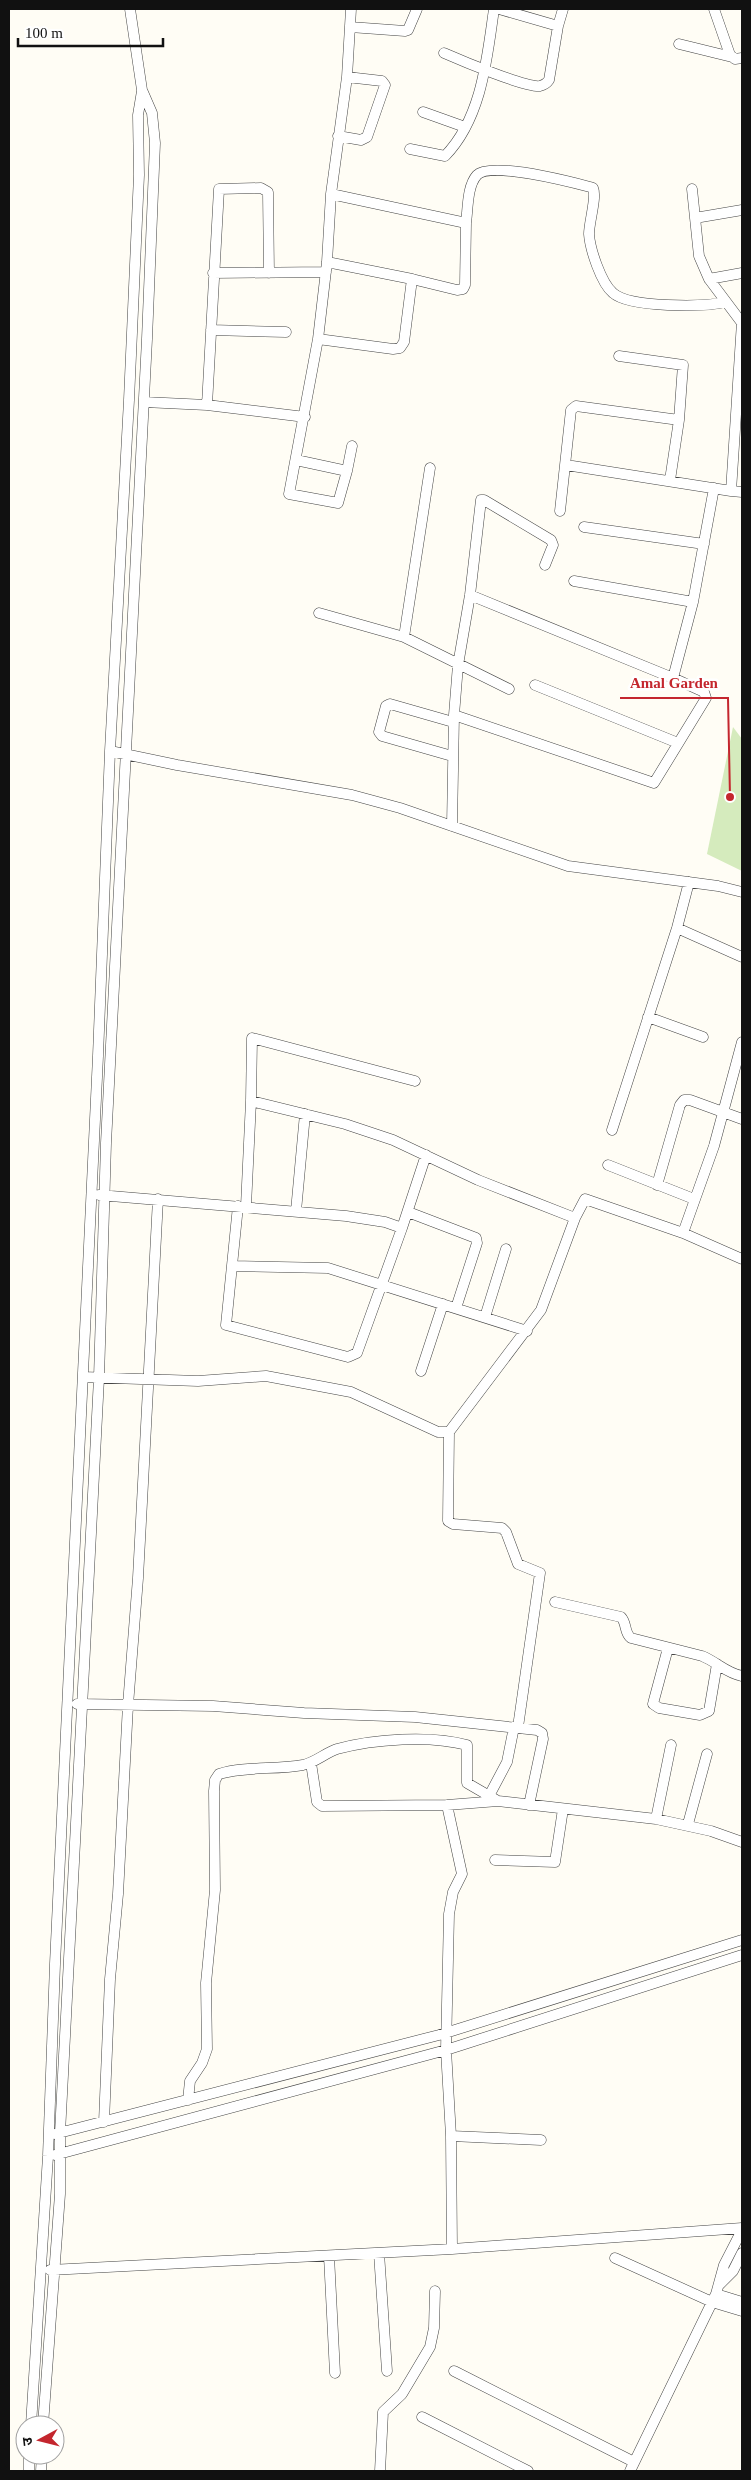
<svg xmlns="http://www.w3.org/2000/svg" width="751" height="2480" font-family="'Times New Roman','Noto Sans Devanagari',serif">
	<rect width="100%" height="100%" fill="#fffdf5"/>
	<path fill="#d5ebbd" d="M733,727L742,739V871L707,854Z"/>
	<g fill="none" stroke-linecap="round" stroke-linejoin="round">
		<defs>
			<path id="minor" d="M714,9L730,55L735,59L742,58
				M558,26L563,9
				M350,27L405,31L408,30L417,9
				M679,44L732,57
				M444,53C460,60 526,88 540,86C544,85 547,83 549,80L558,26L499,9
				M423,112L465,127
				M338,136L361,140L367,137L385,85L382,81L347,77
				M410,149L445,156C482,118 487,58 494,9
				M692,189L699,256L709,279L742,273
				M331,194L466,223L465,285L463,289L457,290L412,279
				M695,218L742,210
				M466,223C468,209 467,186 477,175C490,161 571,182 590,187L593,188C597,197 589,222 589,234C590,249 601,283 613,293C630,308 704,307 726,302
				M327,262L412,279L404,342L400,348L393,349L318,339L327,262L331,194L347,77L351,9
				M213,273L326,272
				M709,279L742,323
				M211,330L286,332
				M318,339L289,494L338,503L347,471
				M619,356L683,365L679,420
				M144,402L207,405L305,417
				M207,405L219,189L261,188L268,192L269,273
				M296,460L347,471L352,446
				M566,465L731,491L742,322
				M731,491L742,492
				M560,511L571,410L576,406L679,420L670,480
				M584,527L704,544
				M574,581L693,602
				M319,613L404,637L509,689
				M404,637L430,468
				M673,678L693,602L714,488
				M535,685L678,743
				M454,715L654,783L706,698L704,692L673,678L470,595
				M110,751L177,765L352,795L400,808L568,866L718,886L742,892
				M452,756L382,736L379,732L386,706L390,704L453,722
				M452,826L454,715L458,665L470,595L481,500H484L551,540L553,545L545,565
				M677,928L742,957
				M648,1017L703,1037
				M251,1101L345,1124L393,1140L478,1180L575,1218
				M612,1130L677,928L689,882
				M608,1165L694,1199
				M657,1185L680,1105L684,1100H690L742,1119
				M99,1195L346,1216L385,1222L402,1228L426,1155
				M238,1206L226,1325L348,1357L357,1353L402,1228
				M246,1206L251,1101L252,1038L415,1081
				M296,1211L305,1114
				M408,1212L476,1238L477,1243L456,1308
				M683,1233L742,1259
				M233,1266L328,1268L527,1331
				M485,1317L506,1249
				M421,1371L443,1304
				M83,1377L198,1381L266,1376L351,1392L438,1432H449L541,1310L575,1218L585,1199L683,1233L714,1146L742,1042
				M449,1432L448,1521L453,1524L502,1528L506,1532L518,1564L540,1573L518,1727
				M555,1602L621,1617C627,1623 624,1633 631,1638L702,1656C717,1662 726,1673 742,1676
				M668,1648L654,1700L653,1704L659,1708L700,1715L709,1711L717,1664
				M77,1704L213,1706L304,1713L415,1717L537,1730L542,1733L543,1739L529,1805
				M311,1763L317,1802L322,1806L447,1805L498,1801L656,1819L711,1831L742,1842
				M489,1796L507,1762L514,1727
				M447,1805L462,1874L453,1892L449,1914L446,2050L451,2136
				M656,1819L671,1745
				M688,1824L707,1754
				M495,1860L555,1862L563,1809
				M188,2100L190,2081L202,2063L207,2049L206,1983L215,1890L214,1791L215,1780L219,1774C245,1766 275,1770 303,1765C316,1762 325,1753 337,1749C374,1739 430,1735 467,1745V1783L498,1801
				M104,2122L110,1979L118,1894L128,1705L138,1578L158,1199
				M55,2134L439,2035L742,1940
				M55,2155L446,2050L742,1955
				M452,2249L451,2136L541,2140
				M379,2253L387,2371
				M329,2256L335,2373
				M615,2258L712,2302L742,2311
				M50,2270L452,2249L742,2228
				M719,2285L733,2271L742,2253
				M716,2294L742,2302
				M454,2371L634,2462
				M422,2417L528,2471
				M31,2425L48,2156L55,1964L98,1056L110,751L129,400L139,175L138,115L142,91
				M43,2425L60,2194V2133L99,1378L106,1143L147,339L155,143L152,113L142,90L130,9
				M29,2471V2455
				M41,2471L42,2455
				M380,2471L383,2412L402,2394L430,2347L434,2328L435,2291
				M630,2471L716,2294L724,2265L742,2230"/>
		</defs>
		<use href="#minor" stroke="#444" stroke-width="11"/>
		<use href="#minor" stroke="#fff" stroke-width="10"/>
	</g>
	<path fill="none" stroke="#c4262e" stroke-width="2" d="M730 797L728 698H620"/>
	<circle fill="#c4262e" stroke="#fff" stroke-width="2" cx="730" cy="797" r="5"/>
	<g font-size="15" text-anchor="middle" font-weight="bold" fill="#c4262e" stroke="#fff" stroke-width="5" stroke-linejoin="round" paint-order="stroke">
		<text x="674" y="688">Amal Garden</text>
	</g>
	<rect width="751" height="2480" fill="none" stroke="#111111" stroke-width="20"/>
	<g transform="translate(40 2440) rotate(263)"><circle r="24" fill="#ffffff" stroke="#a0a0a0"/>
	<path d="M0-4L9 19L0 12L-9 19Z" fill="#c4262e"/>
	<text y="-8" font-size="14" font-weight="bold" text-anchor="middle" fill="#111111">उ</text>
	</g>
	<path d="M18 38v8h145v-8" fill="none" stroke="#111111" stroke-width="2.5"/>
	<text x="25" y="38" font-size="15" fill="#111111" stroke="#ffffff" stroke-width="4" paint-order="stroke">100 m</text>
</svg>
